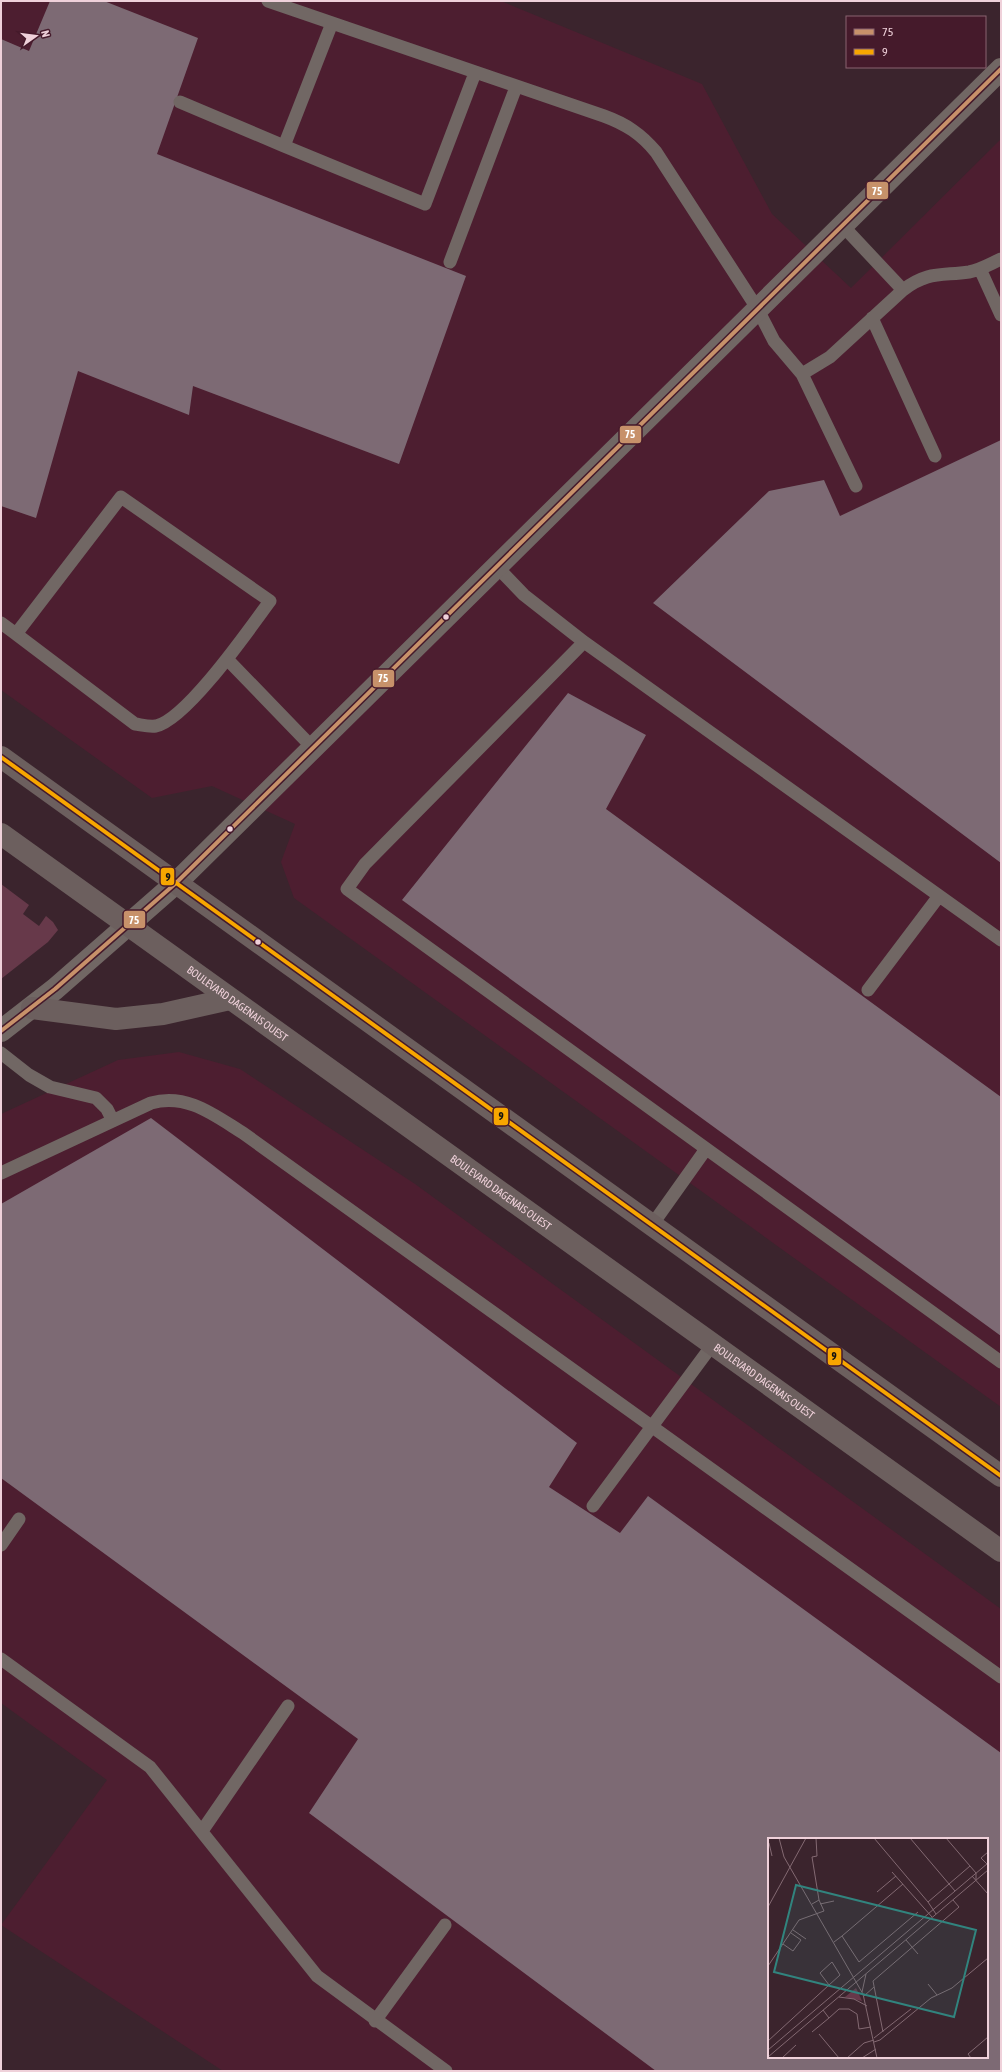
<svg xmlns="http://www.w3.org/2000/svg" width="1002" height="2072" font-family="'Asap Condensed',sans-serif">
	<rect width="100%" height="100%" fill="#3b242d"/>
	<path fill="#4d1e30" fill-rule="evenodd" d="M1,1H501L702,84L772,214L851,288L1001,139V1407L294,898L281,862L295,824L212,786L152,798L1,690Z
		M179,1052L240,1069L415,1184L1001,1609V2071H223L1,1925L107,1780L1,1703V1114L118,1060ZM769,1839H987V2057H769Z"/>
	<path fill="#67394a" d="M1,884L29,905L23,914L39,926L46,916L53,922L58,930L48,942L1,979Z"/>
	<path fill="#7d6a74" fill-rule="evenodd" d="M50,1H104L198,38L157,154L466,276L399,464L193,386L189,415L78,371L36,518L1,506V39L29,51Z
		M1001,440V863L653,603L769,491L824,480L840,516Z
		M568,693L646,735L606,809L1001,1097V1336L402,900Z
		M151,1118L577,1443L549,1487L620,1533L648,1496L1001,1753V2071H656L309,1813L358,1739L1,1478V1204ZM769,1839H987V2057H769Z"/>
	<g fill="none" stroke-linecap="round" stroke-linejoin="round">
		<path stroke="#716764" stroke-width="13" d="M268,1L604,116C626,124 641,134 656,152L757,308L774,341L802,374L830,357L903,290
			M332,23L284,146L425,204L475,73
			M180,102L284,146
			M842,225L903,290C928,271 941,276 969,272C980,270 990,264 1001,259
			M450,262L516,87
			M980,269L1001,315
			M872,318L935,456
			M802,374L856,486
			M121,497L270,601C250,628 187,719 156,726C149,727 142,725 135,724L16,634Z
			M496,566L524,595L584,642L365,864L347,889L1001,1362
			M1,623L16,634
			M584,642L1001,940
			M227,659L313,748
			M868,990L939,896
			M1,1053L29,1075L50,1087L96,1098L107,1109L113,1121
			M1,1173L151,1103C187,1093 214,1115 243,1133L1001,1677
			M652,1225L706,1149
			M593,1506L713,1344
			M1,1545L19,1519
			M1,1659L150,1767L317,1976L446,2071
			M202,1831L288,1706
			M375,2021L445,1925"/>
		<path stroke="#716764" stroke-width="22" d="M1,1031L55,989L176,883L1001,69"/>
		<g stroke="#6c5f5e" stroke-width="22">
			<path d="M1,757L1001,1476"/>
			<path id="s1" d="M1,834L1001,1551"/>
			<path d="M32,1008L116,1019L163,1014L230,999"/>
		</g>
		<defs>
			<path id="bus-1" d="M1,1031L55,989L176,883L1001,69"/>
			<path id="bus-2" d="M1,757L1001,1476"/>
		</defs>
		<use href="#bus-1" stroke="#451a2b" stroke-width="7"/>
		<use href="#bus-2" stroke="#451a2b" stroke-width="7"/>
		<use href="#bus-1" stroke="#c7916a" stroke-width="4"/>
		<use href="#bus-2" stroke="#f7a600" stroke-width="4"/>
	</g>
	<g fill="#efd1da" stroke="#451a2b" stroke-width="1.5">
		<circle cx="446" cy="617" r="3.5"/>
		<circle cx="230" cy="829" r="3.5"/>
		<circle cx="258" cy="942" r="3.5"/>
	</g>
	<g text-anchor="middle" stroke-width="4" stroke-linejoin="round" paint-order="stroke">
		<g font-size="11" fill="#efd1da" stroke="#451a2b">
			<text dy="4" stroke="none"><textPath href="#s1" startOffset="291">BOULEVARD DAGENAIS OUEST</textPath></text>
			<text dy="4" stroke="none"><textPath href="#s1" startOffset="615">BOULEVARD DAGENAIS OUEST</textPath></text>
			<text dy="4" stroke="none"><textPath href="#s1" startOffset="939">BOULEVARD DAGENAIS OUEST</textPath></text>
		</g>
	</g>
	<g transform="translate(768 1838)">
		<rect width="220" height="220" fill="#3b242d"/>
		<path d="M88,150L90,154L94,163L77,159Z" fill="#67394a"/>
		<path fill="none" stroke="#836972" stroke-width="1" d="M11,0L16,19L95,156L109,220M106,0L160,64M142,0L187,53M178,0L208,35V42M1,5L4,18M219,26L213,20L220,14M124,34L164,79M204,38L220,56M109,54L128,38M44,66L51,62L44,19L49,18L48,0M52,66L66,63M0,69L38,0M168,76L160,64L202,28M25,92L38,101M74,98L135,46M138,102L150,116M66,104L74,98L91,124L150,74M15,106L25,113L33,102L23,95M64,124L72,137L61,147L52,135ZM0,128L31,82L56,73L51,62M160,146L169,157M94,154L98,136M96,158L106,149M71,159L86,161L99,168M61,180L71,171H81L89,176L91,191L103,189M44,194L61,180L55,172M115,194L105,143L191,69L185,62M51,196L71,220M106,200L143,171M0,203L61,147M106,204L112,202L163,160L184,150L220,120M0,212L220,25M0,219L220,32M14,220L28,207M79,220L96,205L106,202M94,220L108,211M203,220L200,216L220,199"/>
		<path fill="#31847e" fill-opacity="0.15" stroke="#31847e" stroke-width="2" d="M28,47L208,92L186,179L6,134Z"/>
		<rect width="220" height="220" fill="none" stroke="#efd1da" stroke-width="2"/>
	</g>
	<g stroke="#451a2b" stroke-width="1.5">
		<rect x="866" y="181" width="23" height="19" rx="4" fill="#c7916a"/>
		<rect x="619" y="425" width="23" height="19" rx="4" fill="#c7916a"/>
		<rect x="372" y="669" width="23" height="19" rx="4" fill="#c7916a"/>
		<rect x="160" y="867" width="15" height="19" rx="4" fill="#f7a600"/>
		<rect x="123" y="910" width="23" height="19" rx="4" fill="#c7916a"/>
		<rect x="493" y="1107" width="16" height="19" rx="4" fill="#f7a600"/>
		<rect x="827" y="1347" width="15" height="19" rx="4" fill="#f7a600"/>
	</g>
	<g font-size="11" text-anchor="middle" font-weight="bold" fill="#fff">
		<text x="877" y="195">75</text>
		<text x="630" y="438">75</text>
		<text x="383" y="682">75</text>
		<text x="134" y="924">75</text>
	</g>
	<g font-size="11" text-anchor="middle" font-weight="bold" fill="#111">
		<text x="168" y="881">9</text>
		<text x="501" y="1120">9</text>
		<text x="834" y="1360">9</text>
	</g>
	<rect width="1002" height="2072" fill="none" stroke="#efd1da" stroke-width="4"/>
	<rect x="846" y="16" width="140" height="52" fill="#451a2b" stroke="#896371"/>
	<rect x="854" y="29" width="20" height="6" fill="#c7916a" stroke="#896371"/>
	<text x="882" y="36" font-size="12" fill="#efd1da">75</text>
	<rect x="854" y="49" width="20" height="6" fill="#f7a600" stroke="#896371"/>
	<text x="882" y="56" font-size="12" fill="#efd1da">9</text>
	<g transform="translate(36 36) rotate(76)" stroke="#451a2b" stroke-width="3" paint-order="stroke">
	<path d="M0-3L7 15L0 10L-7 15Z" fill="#efd1da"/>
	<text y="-6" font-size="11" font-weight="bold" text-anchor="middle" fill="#efd1da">N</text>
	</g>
</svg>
